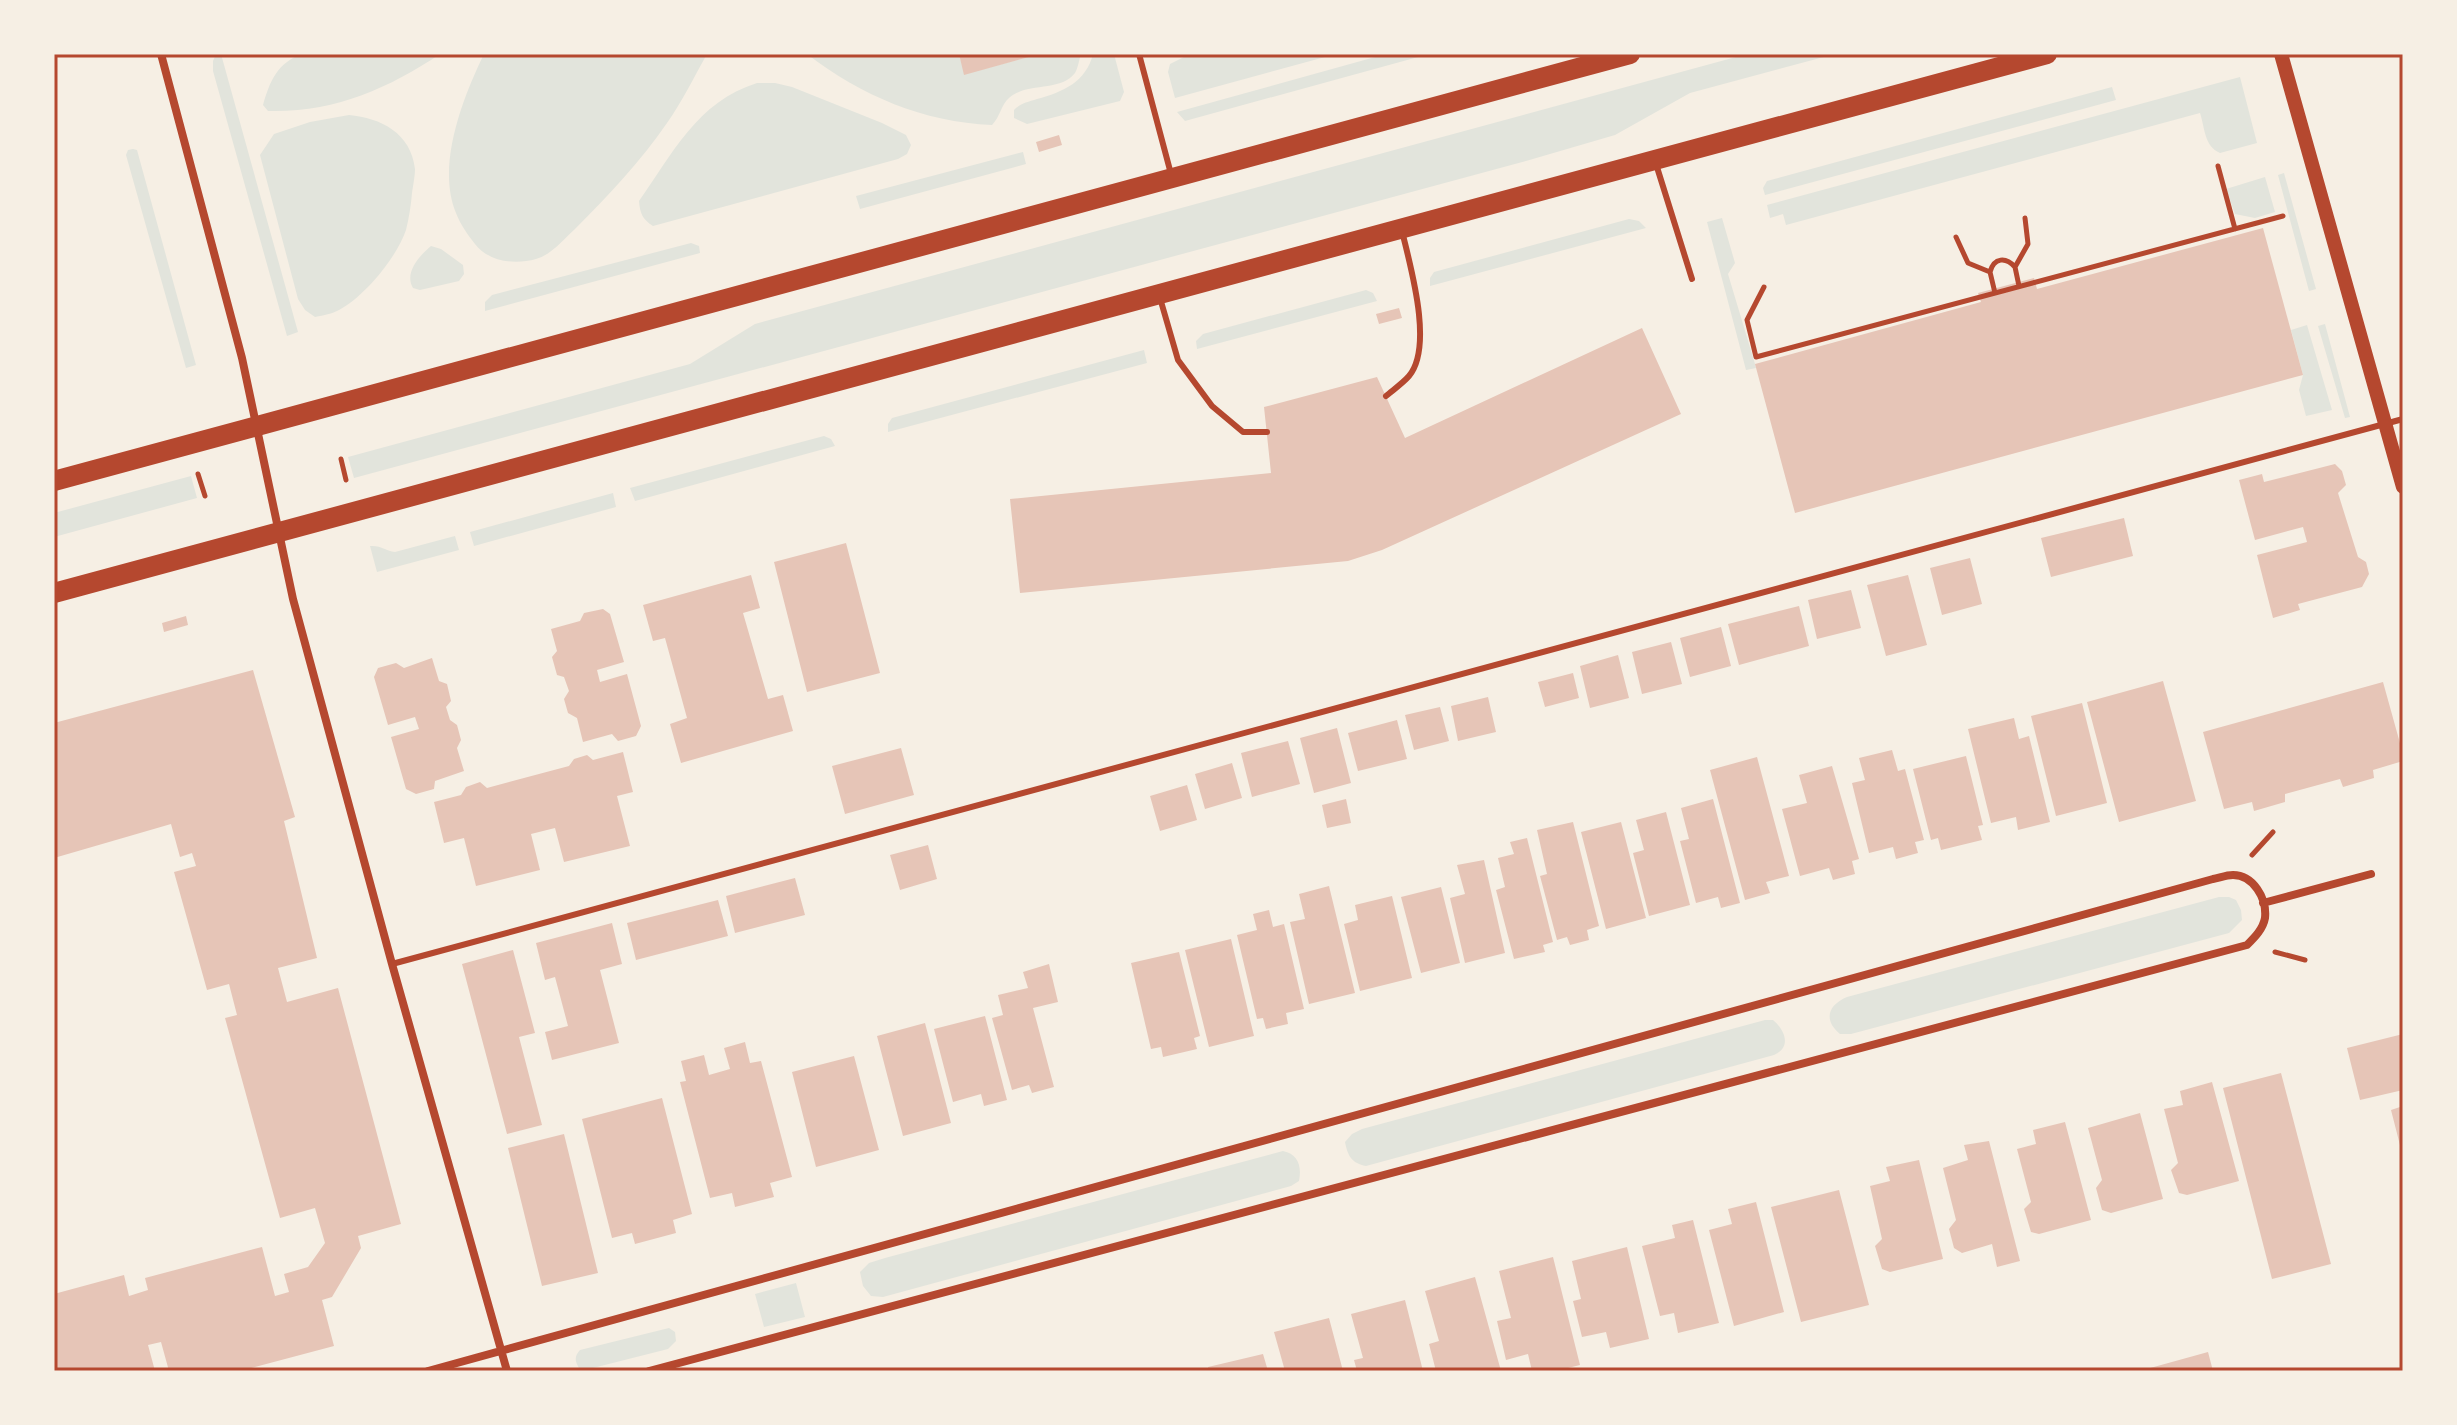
<svg xmlns="http://www.w3.org/2000/svg" width="2457" height="1425" font-family="Helvetica,sans-serif">
	<rect width="100%" height="100%" fill="#f6efe4"/>
	<path fill="#e2e4dc" d="M216,54H221L298,332L287,336L213,71V61Z
		M302,54H440C388,89 332,113 268,111L263,105C270,81 277,63 302,54Z
		M484,54H707C694,77 682,102 667,123C640,162 608,196 575,229C564,239 551,255 536,259C515,265 489,262 475,244C468,235 460,224 456,213C436,166 463,97 484,54Z
		M807,54H959L965,74L1039,54H1081C1079,60 1078,68 1075,73C1061,92 1026,82 1009,98C1001,105 1000,117 992,125C923,122 862,96 807,54Z
		M1093,54H1114L1124,92L1120,101L1027,124L1014,118V110C1021,103 1028,102 1037,99C1063,92 1086,82 1093,54Z
		M1190,54H1336L1175,98L1168,72L1170,64Z
		M1386,54H1429L1185,121L1177,112Z
		M1747,54H1835L1690,93L1615,135L1526,161L354,478L348,457L690,364L755,324Z
		M2240,77L2257,143L2220,153C2204,146 2205,128 2200,113L1786,225L1783,214L1770,218L1767,205Z
		M757,83H775L792,87L882,123L906,135L911,145L907,154L898,159L653,226C642,219 640,213 639,201C673,153 697,102 757,83Z
		M2112,87L2116,100L1765,195L1763,188L1767,181Z
		M349,115C381,118 411,133 415,169C415,176 413,186 412,193C411,205 409,218 406,230C397,257 364,297 339,310C332,314 324,315 315,317L305,310L298,299L260,155L274,134L310,122Z
		M133,149L137,150L196,365L186,368L126,155L128,150Z
		M1023,152L1026,164L860,209L856,196Z
		M2284,173L2316,289L2309,291L2278,175Z
		M2265,177L2275,212L2255,218L2235,214L2226,189Z
		M1722,218L1735,263L1728,274L1755,364L1756,368L1746,370L1707,222Z
		M1629,219L1639,221L1646,228L1430,286V278L1434,272Z
		M691,243L699,246L700,253L485,311V302L492,295Z
		M431,246L441,249L463,265L464,274L459,281L420,290L413,288C404,273 419,256 431,246Z
		M1366,290L1373,293L1377,301L1197,349L1196,341L1203,334Z
		M2325,324L2350,417L2345,418L2318,326Z
		M2307,325L2332,410L2306,416L2299,390L2303,375L2291,330Z
		M1144,350L1147,363L888,432V424L892,418Z
		M824,436L831,439L835,446L635,501L630,488Z
		M191,476L197,498L54,537V513Z
		M613,493L616,507L474,546L470,532Z
		M455,536L459,550L377,572L370,546C381,545 386,551 395,552Z
		M2219,897H2229L2236,900L2241,910L2242,920L2229,933L1851,1034H1840C1823,1020 1828,1005 1847,997Z
		M1765,1020H1773C1785,1030 1792,1047 1774,1055L1366,1166C1352,1163 1348,1157 1345,1142L1352,1134L1362,1129Z
		M1283,1151C1298,1154 1302,1166 1299,1181L1291,1186L883,1297L871,1296L863,1286L860,1272L869,1263L885,1258Z
		M796,1283L805,1317L764,1327L755,1294Z
		M669,1328L675,1332L676,1341L668,1349L585,1370L579,1368C574,1360 575,1356 580,1350Z"/>
	<path fill="#e6c5b7" d="M959,54H1036V55L964,75Z
		M1059,135L1062,145L1039,152L1036,142Z
		M2263,228L2303,375L1795,513L1755,364L1981,302L1978,293L2034,278L2037,289Z
		M1399,308L1402,318L1379,324L1376,314Z
		M1642,328L1681,414L1382,550L1348,561L1020,593L1010,499L1271,473L1264,407L1377,377L1405,438Z
		M2335,464L2342,471L2346,485L2338,493L2358,557L2366,562L2369,574L2362,587L2298,604L2300,610L2273,618L2257,555L2307,542L2303,527L2255,540L2239,480L2262,474L2264,482Z
		M2124,518L2133,556L2051,577L2041,538Z
		M846,543L880,673L807,692L774,562Z
		M1970,558L1982,604L1942,615L1930,568Z
		M751,575L760,608L743,613L768,699L783,695L793,731L681,763L670,724L687,718L665,638L653,641L643,605Z
		M1908,575L1927,645L1886,656L1867,585Z
		M1851,590L1861,628L1817,639L1808,600Z
		M1799,606L1809,646L1739,665L1728,624Z
		M603,609L610,614L624,662L597,670L600,682L627,674L641,726L636,736L618,741L612,734L583,742L577,718L568,713L564,699L569,691L564,677L557,675L552,657L557,651L551,629L580,621L584,613Z
		M186,616L188,625L164,632L162,623Z
		M1721,627L1731,666L1690,677L1680,638Z
		M1671,642L1682,684L1642,694L1632,652Z
		M1618,655L1629,698L1590,708L1580,666Z
		M432,658L439,681L447,684L451,701L446,707L450,720L457,725L461,740L457,748L464,771L435,781L434,789L416,794L406,789L391,737L419,729L415,717L388,725L374,677L378,668L396,663L404,668Z
		M253,670L295,817L284,821L317,958L278,968L287,1002L338,988L401,1224L358,1236L361,1248L332,1297L322,1300L334,1346L240,1371H169L161,1342L148,1345L155,1371H54V1294L124,1275L129,1296L148,1290L145,1278L262,1247L275,1296L289,1292L284,1274L308,1267L325,1243L315,1208L280,1218L225,1018L237,1015L229,984L207,990L174,872L196,866L192,853L180,857L171,824L54,858V723Z
		M1573,673L1579,698L1545,707L1538,682Z
		M2163,681L2196,801L2119,822L2087,702Z
		M2383,682L2403,754V761L2373,770L2374,778L2343,787L2340,779L2285,794V802L2254,811L2252,802L2224,809L2203,732Z
		M1488,697L1496,732L1458,741L1451,706Z
		M2082,703L2107,803L2056,816L2031,716Z
		M1440,707L1449,741L1414,750L1405,715Z
		M2014,718L2019,739L2029,736L2050,822L2018,830L2016,817L1991,823L1968,729Z
		M1397,720L1407,759L1358,771L1348,733Z
		M1337,728L1351,783L1314,793L1300,738Z
		M1288,741L1300,784L1252,797L1241,753Z
		M901,748L914,795L845,814L832,766Z
		M1892,750L1898,771L1905,769L1924,840L1915,842L1918,853L1896,859L1893,847L1869,853L1852,783L1865,780L1859,758Z
		M623,752L633,792L617,796L630,846L564,862L555,828L531,834L540,870L476,886L464,838L444,843L434,802L461,795L466,787L480,782L487,788L569,766L574,759L587,755L593,760Z
		M1966,756L1983,825L1978,826L1982,840L1941,850L1938,838L1931,840L1913,769Z
		M1757,757L1789,876L1766,882L1770,893L1745,900L1710,770Z
		M1232,763L1242,798L1205,809L1195,774Z
		M1832,766L1859,859L1852,861L1855,874L1833,880L1829,868L1800,876L1782,809L1807,803L1799,775Z
		M1187,785L1197,820L1160,831L1150,796Z
		M1346,799L1351,823L1327,828L1322,805Z
		M1713,799L1740,903L1721,908L1718,897L1696,903L1680,841L1689,839L1681,808Z
		M1666,812L1690,905L1649,916L1633,853L1644,850L1636,820Z
		M1573,822L1599,926L1587,930L1589,940L1570,945L1567,937L1557,940L1540,876L1547,874L1537,830Z
		M1621,822L1646,918L1606,929L1581,832Z
		M1527,838L1553,942L1543,945L1545,952L1514,959L1496,890L1505,887L1498,858L1514,854L1510,842Z
		M928,845L937,879L900,890L890,855Z
		M1484,860L1505,953L1465,963L1450,898L1465,894L1457,865Z
		M795,878L805,915L735,933L726,896Z
		M1329,886L1355,993L1309,1004L1290,922L1305,919L1299,894Z
		M1441,887L1460,963L1421,973L1401,897Z
		M1392,896L1412,978L1360,991L1344,924L1358,920L1355,905Z
		M718,900L728,936L636,960L627,923Z
		M1269,910L1273,927L1284,924L1304,1009L1286,1013L1288,1024L1266,1029L1263,1018L1257,1019L1237,935L1257,930L1253,914Z
		M612,923L622,964L600,970L619,1043L552,1060L545,1032L568,1026L555,977L545,980L536,943Z
		M1231,939L1254,1036L1209,1047L1185,950Z
		M513,950L535,1033L519,1037L542,1125L507,1134L462,964Z
		M1179,952L1200,1036L1194,1038L1197,1049L1163,1057L1161,1047L1151,1049L1131,963Z
		M1049,964L1058,1002L1033,1008L1054,1087L1032,1093L1029,1085L1012,1090L992,1018L1003,1015L998,995L1028,988L1023,972Z
		M985,1016L1007,1100L984,1106L981,1094L953,1102L934,1029Z
		M925,1023L951,1123L903,1136L877,1036Z
		M2403,1034V1090L2360,1100L2347,1048Z
		M745,1042L750,1063L761,1061L792,1177L770,1183L774,1197L735,1207L732,1193L710,1198L680,1082L686,1081L681,1061L704,1055L709,1075L730,1069L724,1048Z
		M854,1056L879,1150L816,1167L792,1072Z
		M2281,1073L2331,1264L2272,1279L2223,1088Z
		M2212,1082L2239,1181L2187,1195L2179,1193L2171,1170L2178,1163L2164,1109L2183,1105L2180,1091Z
		M662,1098L692,1214L673,1220L676,1233L635,1244L632,1233L612,1238L582,1119Z
		M2403,1106V1153H2402L2391,1110Z
		M2140,1113L2163,1199L2111,1213L2102,1210L2096,1188L2102,1180L2088,1128Z
		M2065,1122L2091,1220L2039,1234L2031,1232L2024,1209L2031,1202L2017,1149L2036,1144L2033,1130Z
		M564,1134L598,1273L542,1286L508,1148Z
		M1989,1141L2020,1261L1997,1267L1992,1244L1962,1253L1954,1248L1949,1229L1956,1220L1943,1168L1968,1160L1964,1145Z
		M1919,1160L1943,1259L1890,1272L1882,1269L1875,1246L1882,1239L1870,1186L1890,1181L1886,1167Z
		M1839,1190L1869,1305L1801,1322L1771,1207Z
		M1756,1202L1784,1312L1734,1326L1709,1230L1732,1224L1728,1209Z
		M1693,1220L1719,1323L1678,1333L1674,1313L1660,1316L1642,1246L1675,1238L1672,1225Z
		M1627,1247L1649,1339L1610,1348L1606,1332L1582,1337L1573,1301L1581,1299L1572,1261Z
		M1553,1257L1580,1365L1556,1371H1532L1528,1354L1506,1360L1497,1321L1511,1318L1499,1271Z
		M1475,1277L1501,1371H1436L1429,1344L1439,1341L1425,1291Z
		M1405,1300L1423,1371H1357L1354,1360L1363,1358L1351,1314Z
		M1329,1318L1343,1371H1285L1274,1332Z
		M2208,1352L2213,1371H2143V1370Z
		M1263,1354L1268,1371H1209L1208,1367Z"/>
	<g fill="none" stroke-linecap="round" stroke-linejoin="round">
		<path stroke="#b5482f" stroke-width="5" d="M2218,166L2235,229
			M1956,237L1968,263L1990,272L1995,293
			M1990,272C1994,257 2006,257 2015,267
			M2019,286L2015,267L2028,244L2025,218
			M1764,287L1747,320L1756,357L2283,216
			M341,459L346,480
			M198,474L205,496
			M2252,855L2273,832
			M2275,952L2305,960"/>
		<path stroke="#b5482f" stroke-width="6" d="M1139,54L1171,174
			M1656,164L1692,279
			M1160,298L1178,360L1212,406L1243,432H1267
			M1386,396C1393,390 1403,383 1409,376C1434,346 1410,265 1402,231
			M392,964L2403,419"/>
		<path stroke="#b5482f" stroke-width="8" d="M161,54L242,358L293,599L392,964L507,1371
			M2263,903L2371,874
			M428,1371L2213,879C2219,878 2226,875 2233,875C2253,875 2267,898 2265,918C2263,929 2255,937 2247,945L649,1371"/>
		<path stroke="#b5482f" stroke-width="14" d="M2281,54L2403,487"/>
		<path stroke="#b5482f" stroke-width="20" d="M54,481L1630,54
			M54,593L2047,54"/>
	</g>
	<rect width="2457" height="1425" fill="none" stroke="#f6efe4" stroke-width="112"/>
	<rect x="56" y="56" width="2345" height="1313" fill="none" stroke="#b5482f" stroke-width="3"/>
</svg>
